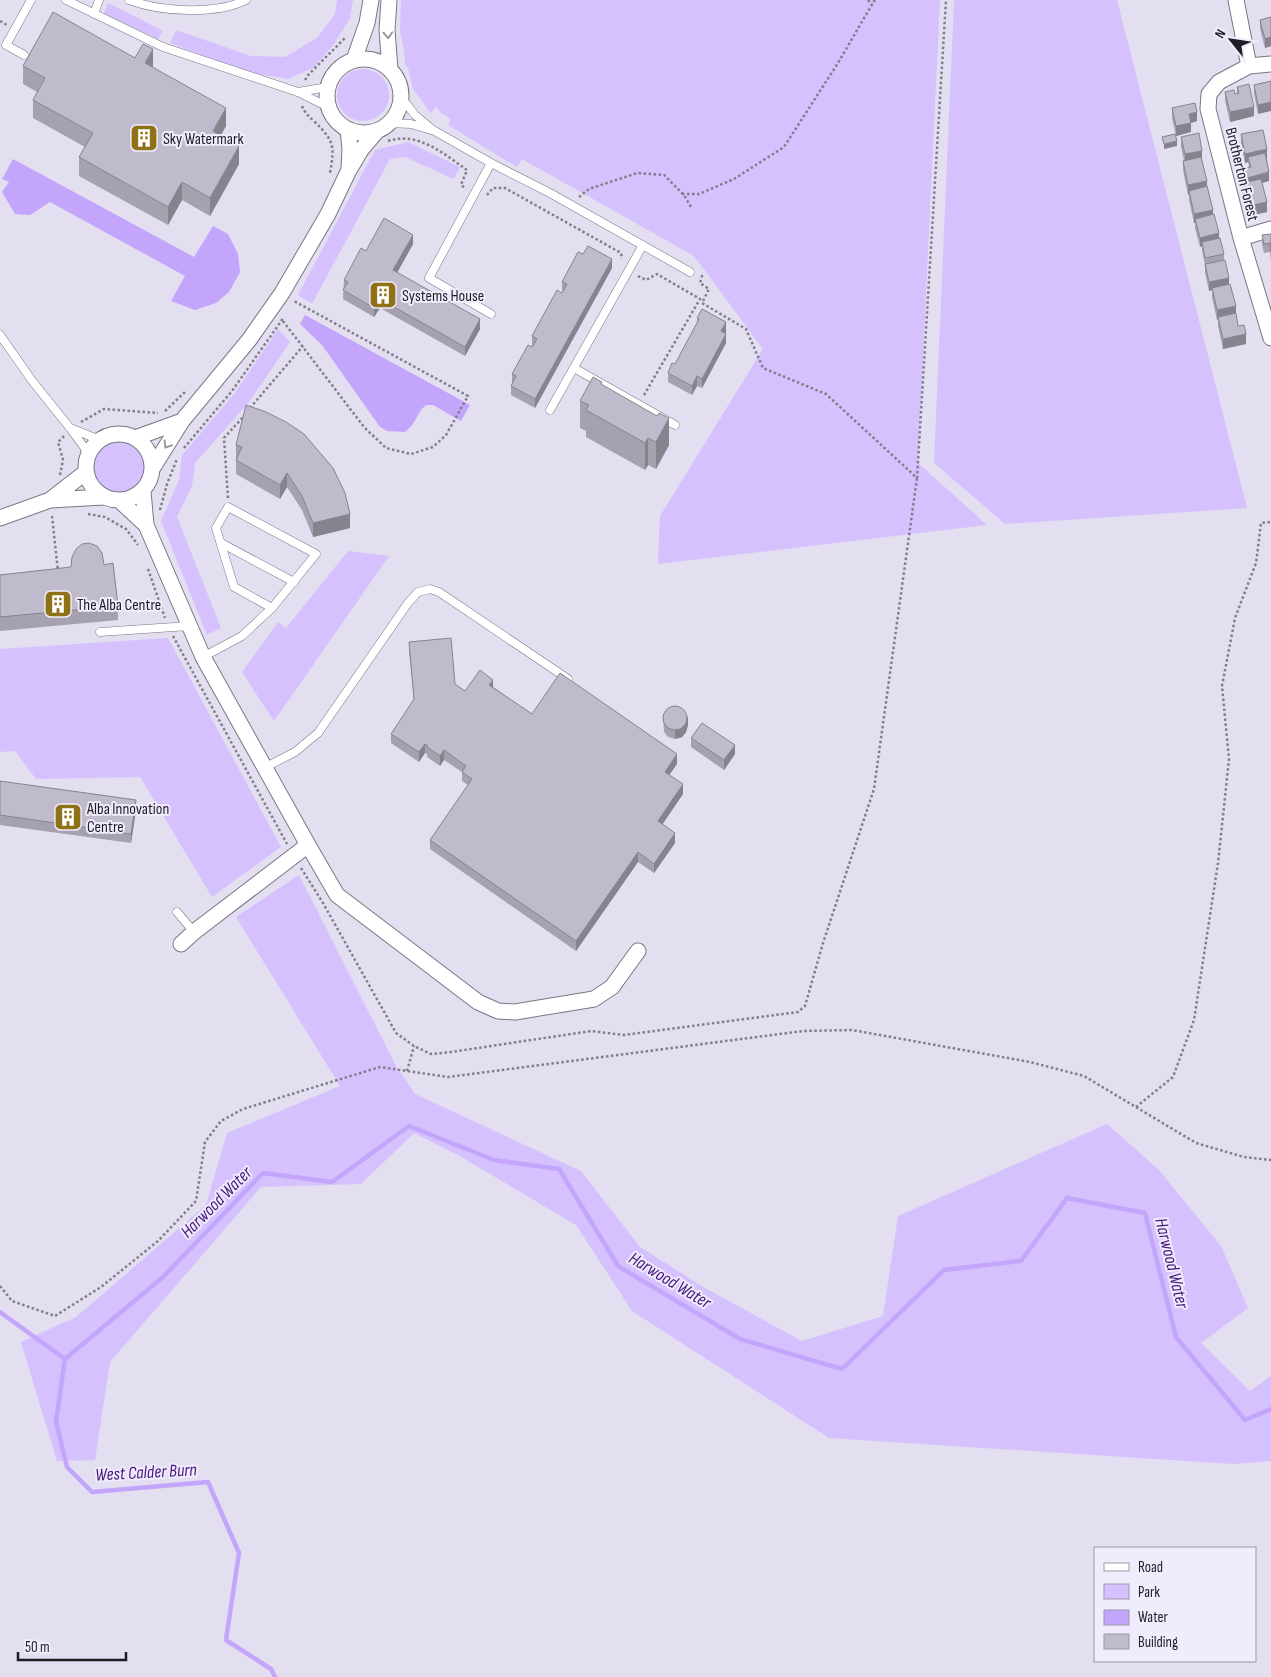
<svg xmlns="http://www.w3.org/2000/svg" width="1271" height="1677" font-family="'Sofia Sans Condensed',sans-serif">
	<rect width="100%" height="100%" fill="#e3def0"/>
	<path fill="#d5c1fe" d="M337,0H353L350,18L334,44L313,68L288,79L246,72L170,43L176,30L251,56L285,57L317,38L335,14Z
		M401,0H940L918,463L987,525L658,564L660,516L763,349L694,256L522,159L517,167L448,125L451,119L441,113L436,106L431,113L413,89L408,68L405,64L404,51L400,31Z
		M954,0H1117L1247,508L1005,524L934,463Z
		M108,3L163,31L158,39L104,14Z
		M337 95a26 26 0 1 1 52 0a26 26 0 1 1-52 0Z
		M408,142L460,167L454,179L405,157L390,159L312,304L298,295L375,150Z
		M278,329L290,342L249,402L195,463L192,486L177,517L221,628L207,635L161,521L179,480L182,455L235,393Z
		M93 467a26 26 0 1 1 52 0a26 26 0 1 1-52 0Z
		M348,551L389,556L274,721L242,672L278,622L286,628Z
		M168,638L281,847L212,897L140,777L36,779L15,751L0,752V649Z
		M299,875L396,1066L415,1094L581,1171L640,1247L705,1288L802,1341L883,1316L898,1216L1107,1124L1159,1170L1221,1246L1248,1308L1201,1343L1250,1391L1271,1376V1461L1233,1464L829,1438L632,1311L576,1225L458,1155L414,1133L361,1184L261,1187L110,1362L95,1460L57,1461L21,1342L76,1317L206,1205L227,1133L340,1086L236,917Z"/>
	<path fill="#c3a5fc" d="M13,159L194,257L213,226L228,234L238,254L240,272L229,292L216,303L195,310L171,301L185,276L50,202L30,215L15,214L2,192L9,182L2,179Z
		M305,315L470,405L461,421L433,405H426C416,413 417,423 405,432L387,431L380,427L322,345L300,324Z"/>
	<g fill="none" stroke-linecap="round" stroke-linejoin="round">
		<path stroke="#c3a5fc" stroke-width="4.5" d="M0,1312L65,1359L163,1277L263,1173L332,1182L409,1126L494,1160L559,1169L618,1266L740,1339L842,1369L944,1270L1021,1261L1067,1198L1145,1213L1176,1337L1245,1420L1271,1409
			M65,1359L56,1421L67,1467L92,1492L208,1482L239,1553L226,1640L271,1669L275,1677"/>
		<defs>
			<path id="service" d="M66,0L163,47L298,92L328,107
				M129,0C161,12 216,15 246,0
				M94,14L99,0
				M24,55L6,45L31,0
				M298,92L328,87
				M401,97L415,115L433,130L491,163L550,193L690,272
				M389,123L411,124L431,130
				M491,163L429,278L491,314
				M0,335L33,382L70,428L89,454
				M574,368L675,425
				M550,410L643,245
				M70,428L100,440
				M221,543L294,582
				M100,632L189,626
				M203,657L242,636L272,608L316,554L228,507L216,528L234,587L272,608
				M264,768L295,752L318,733L408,603L418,592L430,589L439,592L568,679
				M177,912L194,932"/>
			<path id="minor" d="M389,0L387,30L390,70
				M1236,0L1249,66
				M327 96a37 37 0 1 1 74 0a37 37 0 1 1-74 0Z
				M354,60L367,23L371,0
				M1271,64L1249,66L1219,82L1209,94L1208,109L1241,238L1271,338
				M348,129L350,149L349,168
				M1241,238L1271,229
				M86 467a33 33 0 1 1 66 0a33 33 0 1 1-66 0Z
				M135,438L182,421
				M152,469L182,421L249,340L282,293L328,214L348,172L361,150L377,131
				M143,491L146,525L203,657L308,845L194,932L181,944
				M50,500L86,472
				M120,501L146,525
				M0,518L50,500L104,497
				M308,845L337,895L478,1002L498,1011L515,1012L594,999L612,987L638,951"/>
		</defs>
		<use href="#service" stroke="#7b7686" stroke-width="9"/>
		<use href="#minor" stroke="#7b7686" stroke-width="17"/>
		<path stroke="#817e8a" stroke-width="2.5" stroke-dasharray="2.5 2.5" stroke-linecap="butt" d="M868,0L872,5
			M0,21L7,25
			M305,80L309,74L346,37
			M302,106C305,113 308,116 314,121C334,141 335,145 330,173
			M388,141C418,131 444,154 467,170L461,185L465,188
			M682,194H699L734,179L784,147L838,63L874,1L876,0
			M487,195L493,188H505L621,253L622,259
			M579,197L589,189L637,173L664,175L684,195L691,207
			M638,276L646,280L657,274L700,299L644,395
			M701,276H702L700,283L709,289L702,303L746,329L763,368L826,394L917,478L946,0
			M283,321L364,427L386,448L411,454L433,447L446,435L468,396L294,301
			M250,408L303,346
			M165,411L186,391
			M81,422L104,409L158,413
			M184,448L232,391L284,317
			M60,475L63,460L58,442L64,436
			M228,498L224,438L244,416
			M160,510L167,484L177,459
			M88,514L105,517L126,529L138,545
			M52,516L58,571
			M148,569L165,618
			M173,636L287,844
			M301,868L323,903L396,1033L414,1046L431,1054L451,1052L591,1031L624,1035L798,1012L805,1006L823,943L874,789L917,478
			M407,1071L414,1046
			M1136,1107L1173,1077L1194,1020L1218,863L1229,759L1222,686L1235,618L1256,563L1261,523L1271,522
			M0,1286L12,1301L55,1316L101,1287L158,1241L196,1201L205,1142L221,1121L243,1109L380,1067L448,1077L803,1031L852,1030L1030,1062L1084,1076L1196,1143L1244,1157L1271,1160"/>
		<use href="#service" stroke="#fff" stroke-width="8"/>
		<use href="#minor" stroke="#fff" stroke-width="15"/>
	</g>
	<path fill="#a5a1af" d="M1271,17V46L1265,48L1260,29V20Z
		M23,66L152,68L226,126L221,135L239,164L210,216L182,200L168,225L79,176V157L85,147L33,118V100L37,92L23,84Z
		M1271,81L1258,114L1254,94V85Z
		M1237,87L1254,116L1230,122L1225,101V92L1235,94H1237Z
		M1172,108L1197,121L1191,123V132L1176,136L1172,118Z
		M1241,134L1267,158L1269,181L1262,183L1267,212L1249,216L1247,207V200L1244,201L1242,192V183L1245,182L1244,178V168L1249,167L1248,162L1245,163L1241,144Z
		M1181,137L1202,160L1213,214L1224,254V260L1238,326L1246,344L1223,349L1218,326V319L1217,320L1212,297V290L1209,291L1205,273V265L1202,251V246L1200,247L1195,228V223H1194L1189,200V194L1188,195L1183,170V161H1184L1181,146Z
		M1271,234V261L1270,252L1264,253L1262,244V235Z
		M413,244L397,273L480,329L465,356L380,308L374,317L343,299L344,280L366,251Z
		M612,268L535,408L511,395V386L512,383V374L533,346H532V336L562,293L563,291H562V282Z
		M697,318L726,332L725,333L726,343L702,388L697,386L692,395L668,382V373L675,364L697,323Z
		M602,385L669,445L656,469L648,465L645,470L586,437V431L580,428V401Z
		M246,405L350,528L313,537L302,510L287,487L280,499L236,474V445Z
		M104,565L118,606V620L0,631V575Z
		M409,642L455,684L465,691L493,687L532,714L677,764L669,775L683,794L662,824L675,843L654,873L638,862L576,951L430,849V840L468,785L462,781V772L444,760L440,766L427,757V754L425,753L419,762L391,743V734L414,700L409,651Z
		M663,716L688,725L686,732L682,737L675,739L668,737L664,732Z
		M691,738L735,754L724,770L691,747Z
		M0,781L136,810L131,843L0,825Z"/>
	<path fill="#86838f" d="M1271,37V46L1265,48V39Z
		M153,49V67L145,63Z
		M1271,102V111L1258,114V105Z
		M1254,107V116L1230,122V112Z
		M226,108V126L213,149V131Z
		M1197,112V121L1191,123V132L1176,136V126L1189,114Z
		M1177,141V146L1164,149V144Z
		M239,146V164L210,216V198Z
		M1267,149V158L1250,162L1248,157V162L1245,163V154Z
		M1202,151V160L1185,164V154Z
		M1269,172V181L1247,187V178Z
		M1207,181V190L1189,191V194L1188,195V185Z
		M182,182V200L168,225V207Z
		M1249,190V199L1247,197V200L1244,201V191Z
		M1267,202V212L1249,216V206Z
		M1213,210V219H1195V223H1194V214Z
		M1219,233V242H1202V246L1200,247V238Z
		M413,235V244L393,280V270Z
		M612,259V268L535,408V399Z
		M1229,278V287L1212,288V290L1209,291V282Z
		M380,299V308L374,317V308Z
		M1236,306V315L1218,317V319L1217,320V310Z
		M480,319V329L465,356V347Z
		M726,322V332L721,340V331Z
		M726,334V343L702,388V379Z
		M1246,334V344L1223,349V339Z
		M697,376V386L692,395V386Z
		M669,418V445L656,469V442Z
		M648,438V465L645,470V443Z
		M287,473V487L280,499V485Z
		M350,514V528L313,537V523Z
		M493,680V689L489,685Z
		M688,716V725L686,732L682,737L675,739V730Z
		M425,744V753L419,762V752Z
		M735,745V754L724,770V760Z
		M444,750V760L440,766V756Z
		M677,754V764L665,781V772Z
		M683,784V794L658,831V821Z
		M136,800V810L131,843V834Z
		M675,833V843L654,873V864Z
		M638,852V862L576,951V941Z"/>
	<path fill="#c0bbcc" stroke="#86838f" d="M53,12L135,58L143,44L153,49L145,63L226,108L213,131L239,146L210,198L182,182L168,207L79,157L93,133L33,100L45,78L23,66Z
		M1271,17V37L1265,39L1260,20Z
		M1271,81V102L1258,105L1254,85Z
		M1249,84L1254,107L1230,112L1225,92L1234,90L1235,94L1239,93L1237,87Z
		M1195,103L1197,112L1189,114L1191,123L1176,126L1172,108Z
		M1263,130L1267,149L1245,154L1241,134Z
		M1199,133L1202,151L1185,154L1181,137Z
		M1175,134L1177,141L1164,144L1162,137Z
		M1265,153L1269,172L1247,178L1244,168L1251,167L1248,157Z
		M1201,157L1207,181L1188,185L1183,161Z
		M1261,179L1267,202L1249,206L1247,197H1251L1249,190L1244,191L1242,183Z
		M1207,186L1213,210L1194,214L1189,191Z
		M1214,214L1219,233L1200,238L1195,219Z
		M384,218L413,235L393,270L480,319L465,347L380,299L374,308L343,290L348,282L344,280L361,248L366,251Z
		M1271,234V251L1270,243L1264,244L1262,235Z
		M1220,238L1224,254L1205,258L1202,242Z
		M588,246L612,259L535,399L511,386L516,376L512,374L528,345L532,347L537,339L532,336L557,290L562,293L567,284L562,282L578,252L583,254Z
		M1225,260L1229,278L1209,282L1205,264Z
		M1230,284L1236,306L1217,310L1212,288Z
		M702,309L726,322L721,331L726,334L702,379L697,376L692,386L668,373L672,363L675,364L699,319L697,318Z
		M1236,313L1238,326L1244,325L1246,334L1223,339L1218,317Z
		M593,377L602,382L601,384L657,416L659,413L669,418L656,442L648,438L645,443L586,410L589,405L580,401Z
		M246,405L266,412L286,422L304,434L333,468L345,493L350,514L313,523L302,496L287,473L280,485L236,460L242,447L236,445Z
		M89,543L97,546L102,553L104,565L113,563L118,606L0,617V575L71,567L72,557L76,549L82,544Z
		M451,638L455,684L465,691L480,670L493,680L489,685L532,714L560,673L677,754L665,772L683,784L658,821L675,833L654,864L638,852L576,941L430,840L472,779L462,772L466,766L444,750L440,756L427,747L428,746L425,744L419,752L391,734L414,699L409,642Z
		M663 718a12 12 0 1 1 24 0a12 12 0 1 1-24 0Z
		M702,723L735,745L724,760L691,738Z
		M0,781L136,800L131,834L0,815Z"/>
	<defs><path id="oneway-chevron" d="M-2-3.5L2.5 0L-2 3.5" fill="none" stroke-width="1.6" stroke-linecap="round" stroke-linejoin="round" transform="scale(1.25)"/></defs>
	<g stroke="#9a999c">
		<use href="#oneway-chevron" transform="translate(388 35) rotate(87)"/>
		<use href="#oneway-chevron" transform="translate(167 445) rotate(122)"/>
	</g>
	<defs>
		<symbol id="building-square" viewBox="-11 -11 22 22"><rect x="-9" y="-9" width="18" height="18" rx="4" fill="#8f7116" stroke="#f0ebfd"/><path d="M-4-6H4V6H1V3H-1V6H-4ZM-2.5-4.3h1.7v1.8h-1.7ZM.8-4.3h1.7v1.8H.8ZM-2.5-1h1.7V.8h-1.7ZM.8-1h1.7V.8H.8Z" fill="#fff"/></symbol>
	</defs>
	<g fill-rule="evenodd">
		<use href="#building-square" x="128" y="122" width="32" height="32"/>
		<use href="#building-square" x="367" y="279" width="32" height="32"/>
		<use href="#building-square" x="42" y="588" width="32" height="32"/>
		<use href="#building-square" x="52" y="801" width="32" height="32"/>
	</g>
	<g text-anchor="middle" stroke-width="4" stroke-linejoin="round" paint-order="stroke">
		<g font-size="16" fill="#1f1d24" stroke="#f0ebfd" text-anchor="start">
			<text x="163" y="144">Sky Watermark</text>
			<text x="402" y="301">Systems House</text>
			<text x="77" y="610">The Alba Centre</text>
			<text x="87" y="814">Alba Innovation<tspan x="87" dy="18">Centre</tspan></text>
		</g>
		<g font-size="16" fill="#1f1d24" stroke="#f0ebfd">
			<text transform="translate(1243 174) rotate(76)" y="6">Brotherton Forest</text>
		</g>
		<g font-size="18" font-style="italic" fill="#47177b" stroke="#f0ebfd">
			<text transform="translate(216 1202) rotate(-45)" y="6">Harwood Water</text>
			<text transform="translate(1172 1263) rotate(76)" y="6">Harwood Water</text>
			<text transform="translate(670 1280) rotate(31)" y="6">Harwood Water</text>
			<text transform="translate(146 1472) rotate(-3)" y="6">West Calder Burn</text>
		</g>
	</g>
	<rect x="1094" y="1547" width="162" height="115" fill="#f0ebfd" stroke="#9c99a6"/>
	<rect x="1104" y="1563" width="25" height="8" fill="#ffffff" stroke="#9c99a6"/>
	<text x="1138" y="1572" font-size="15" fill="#1f1d24">Road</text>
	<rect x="1104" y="1584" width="25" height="15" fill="#d5c1fe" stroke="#9c99a6"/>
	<text x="1138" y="1597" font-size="15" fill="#1f1d24">Park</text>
	<rect x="1104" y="1610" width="25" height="15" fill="#c3a5fc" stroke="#9c99a6"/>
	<text x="1138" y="1622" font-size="15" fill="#1f1d24">Water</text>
	<rect x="1104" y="1634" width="25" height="15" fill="#c0bbcc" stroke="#9c99a6"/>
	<text x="1138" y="1647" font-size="15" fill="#1f1d24">Building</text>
	<g transform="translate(1231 40) rotate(300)" stroke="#f0ebfd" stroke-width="4" paint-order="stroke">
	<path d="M0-4L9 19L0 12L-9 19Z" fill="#1f1d24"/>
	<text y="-8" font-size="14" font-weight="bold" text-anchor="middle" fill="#1f1d24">N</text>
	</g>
	<path d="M18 1652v8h108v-8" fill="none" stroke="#1f1d24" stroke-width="2.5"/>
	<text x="25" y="1652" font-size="15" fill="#1f1d24" stroke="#f0ebfd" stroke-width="4" paint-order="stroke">50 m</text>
</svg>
